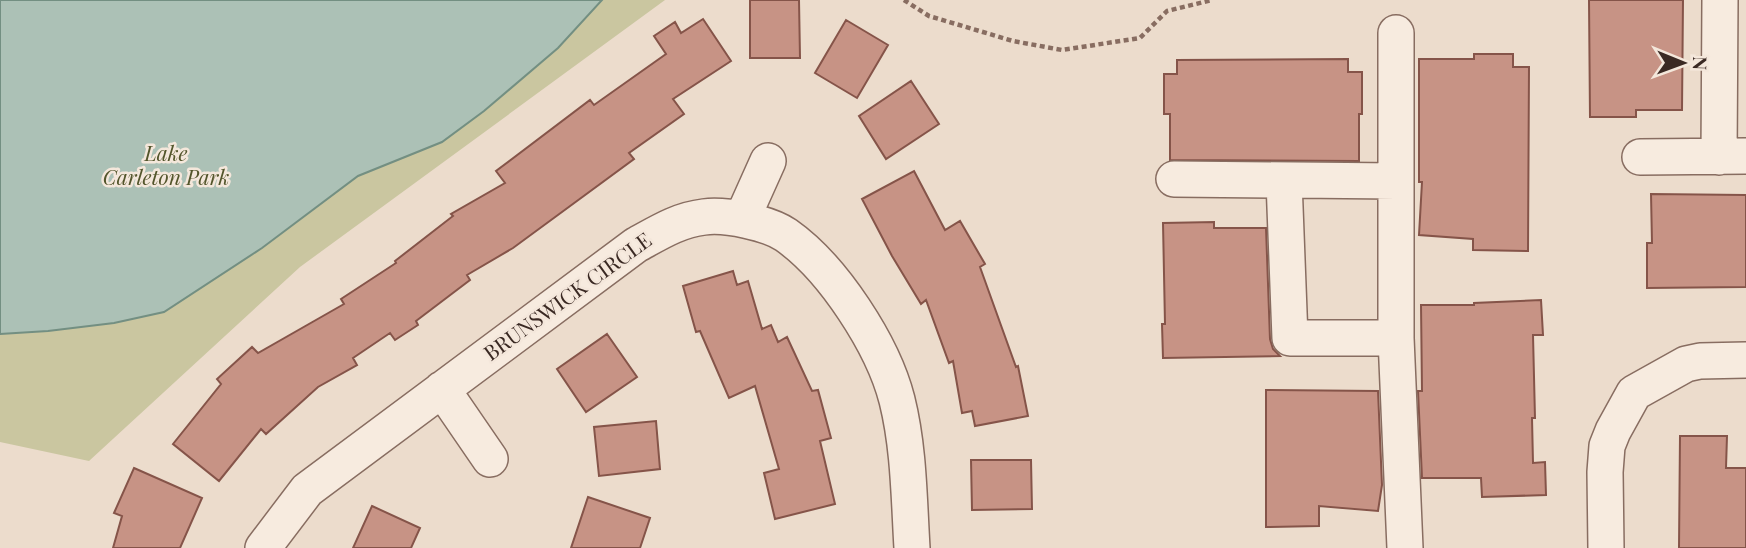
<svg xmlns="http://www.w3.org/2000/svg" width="1746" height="548" font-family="'Playfair Display',serif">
	<rect width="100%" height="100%" fill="#ecdccc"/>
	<path fill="#cac6a0" d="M0,0H665L300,267L89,461L0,442Z"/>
	<path fill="#acc1b6" stroke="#738f82" stroke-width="2" d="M0,0H602L558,48L484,111L442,142L358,176L262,248L164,312L114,323L48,331L0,334Z"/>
	<path fill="#c79385" stroke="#855449" stroke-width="2" d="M750,0H799L800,58H750Z
		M1589,0H1683L1682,110H1636V117H1590Z
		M703,19L731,61L673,99L684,114L629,153L634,159L513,248L467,275L470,280L416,321L418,325L395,340L390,333L353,358L357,365L318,387L266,434L261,429L219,481L173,444L221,384L217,379L252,347L258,353L344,304L341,299L396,263L395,261L453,216L451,214L505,183L496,171L590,100L594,105L666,54L654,36L675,22L681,33Z
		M846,20L888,45L857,98L815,73Z
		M1474,54H1513V67H1529L1528,251L1473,250V239L1419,235L1422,182H1419V59H1474Z
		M1348,59V72H1362V114H1359V161L1170,160V114H1164V74H1177V60Z
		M911,81L939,124L886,159L859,116Z
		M914,171L945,230L960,221L985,264L980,267L1016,367L1018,366L1028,416L975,426L972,411L962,413L953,361L949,363L926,300L921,304L892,256L862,199Z
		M1651,194L1746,195V287L1647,288V243H1652Z
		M1214,222V228H1266L1270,339L1273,349L1280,356L1163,358L1162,324H1165L1163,223Z
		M733,271L737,285L748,281L762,329L771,325L778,342L787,337L812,391L818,390L831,438L820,441L835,504L775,519L764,473L779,469L755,386L729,398L700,331L696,332L683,286Z
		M1541,300L1543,335H1533L1535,418H1532L1533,463L1545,462L1546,495L1482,497L1481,478H1422L1418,391H1422L1421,305H1474V303Z
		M607,334L637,377L586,412L557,369Z
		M1266,390L1378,391L1382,485L1378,511L1319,506V526L1266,527Z
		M656,421L660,469L599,476L594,427Z
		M1680,436H1727L1726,468H1746V548H1679Z
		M971,460H1031L1032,509L972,510Z
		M134,468L202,498L180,548H113L122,516L114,513Z
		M588,497L650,518L640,548H571Z
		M372,506L420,528L411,548H353Z"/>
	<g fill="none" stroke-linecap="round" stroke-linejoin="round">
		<defs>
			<path id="street" d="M1396,33V338L1405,548
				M1640,157L1746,156
				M1719,157L1720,0
				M1174,179L1396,181
				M1284,181L1290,338H1396
				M742,219L768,161
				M442,389L490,459
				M263,548L307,490L636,245C658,233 678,220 704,217C726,214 768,223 786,235C833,268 883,345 897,400C909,448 909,499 912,548
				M1606,548L1605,472L1607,446L1613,431L1634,393L1686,364L1700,361L1746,360"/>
		</defs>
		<use href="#street" stroke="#886d61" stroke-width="38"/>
		<path stroke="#886d61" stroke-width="4.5" stroke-dasharray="5 3.5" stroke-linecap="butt" d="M904,0L929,16L1013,41L1062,50L1140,38L1167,11L1212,0"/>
		<use href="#street" stroke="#f7ebdf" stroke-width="35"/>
	</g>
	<g text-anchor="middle" stroke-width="5" stroke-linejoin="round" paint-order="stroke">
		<g font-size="21" font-style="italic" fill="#53552b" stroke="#f4e7db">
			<text x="166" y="161">Lake<tspan x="166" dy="24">Carleton Park</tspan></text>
		</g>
		<g font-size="21" fill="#3a2923" stroke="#f4e7db">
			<text transform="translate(568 297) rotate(-36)" y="7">BRUNSWICK CIRCLE</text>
		</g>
	</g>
	<g transform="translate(1683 63) rotate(91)" stroke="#f4e7db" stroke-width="5" paint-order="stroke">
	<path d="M0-5L12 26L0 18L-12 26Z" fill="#3a2923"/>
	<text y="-10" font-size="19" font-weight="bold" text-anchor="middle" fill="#3a2923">N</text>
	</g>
</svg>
